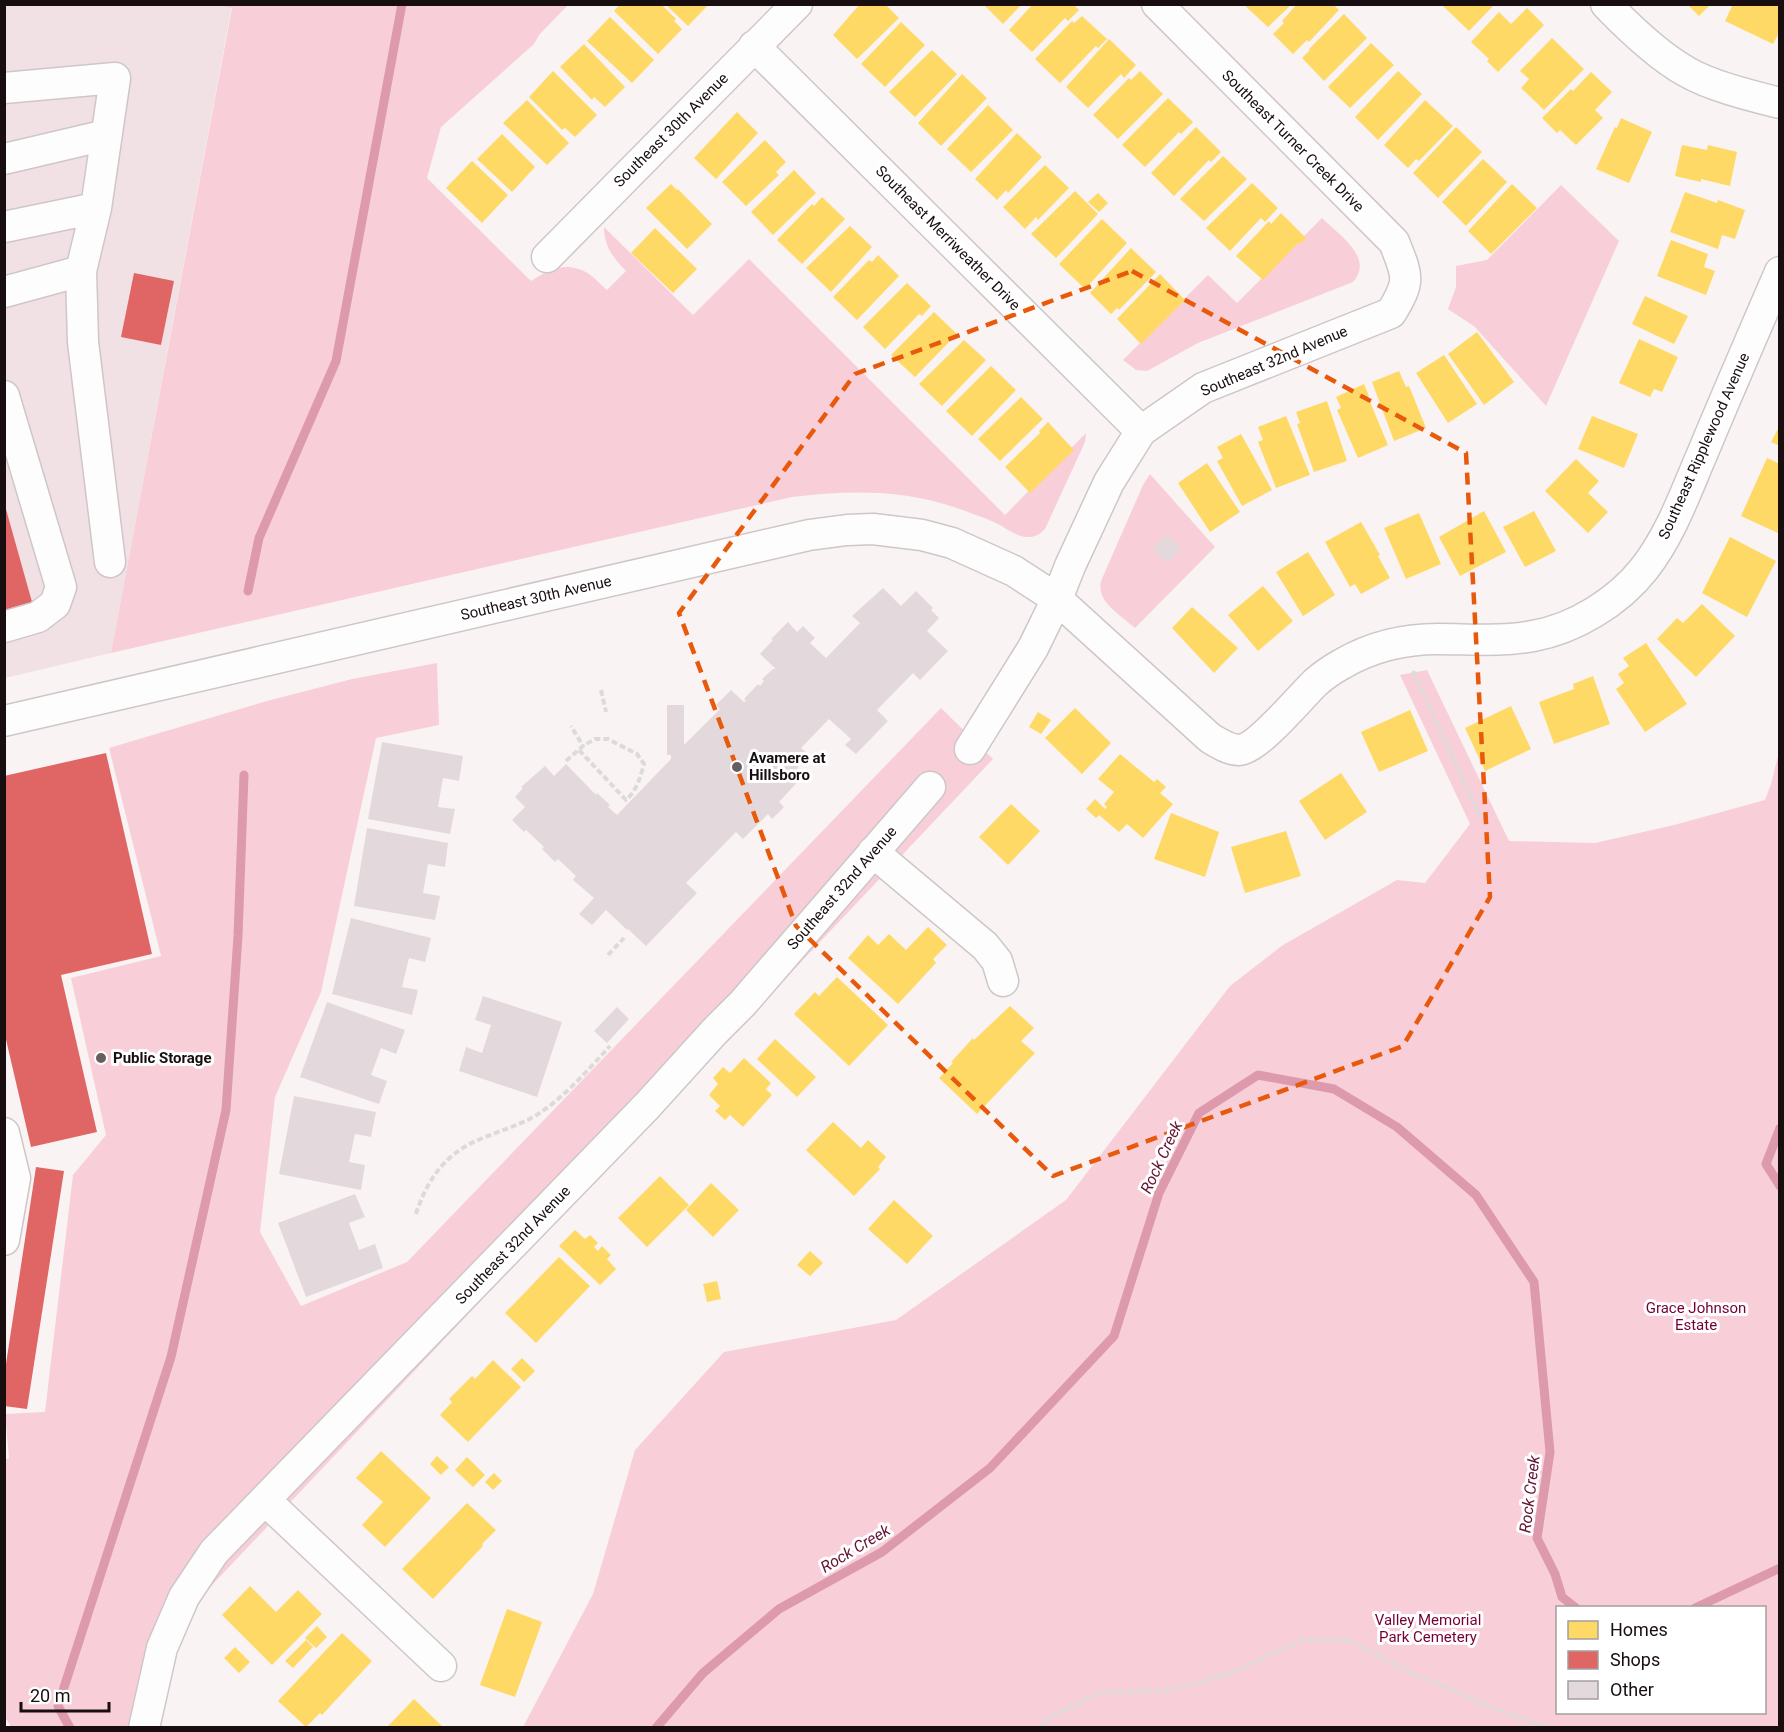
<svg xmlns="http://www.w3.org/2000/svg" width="1784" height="1732" font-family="Roboto,sans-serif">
	<rect width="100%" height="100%" fill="#faf3f4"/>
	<path fill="#f1e1e4" d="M4,5H232L111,653L5,678Z"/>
	<path fill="#f8cfd9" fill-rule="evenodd" d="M216,5H568L539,35L534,44L441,127L427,178L531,281C549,269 568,260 589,274C595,278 601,285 607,290L626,271C613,258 604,246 604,227L693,315L749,259L1005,515L1086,433L1085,442L1045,529C1040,534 1036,537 1029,537C1018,538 1006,528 996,523C983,517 970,513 957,508C903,489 848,490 792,497L111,653L232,8Z
		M1561,185L1619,241L1546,406L1475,327L1448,309L1456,287V266L1487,260Z
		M1322,218C1338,234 1375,258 1353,282L1198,343L1147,371L1136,370L1123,360L1208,275L1237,303Z
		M1150,474L1215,547L1135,628C1121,615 1096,602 1101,581L1143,485Z
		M437,663L439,725L376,738L321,992L275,1097L260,1232L301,1306L407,1262L941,708L993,759L179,1620L155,1727H11L5,1717L4,1460L9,1458L5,1414L45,1412L73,1175L106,1135L71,978L161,956L109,748L267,701L352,679Z
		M1427,670L1509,841L1595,843L1674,825L1765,800L1771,784L1779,752V1727H523L593,1594L635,1450L724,1352L896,1320L1066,1200L1230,986L1283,945L1397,880L1425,883L1470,824L1400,675ZM1558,1608H1764V1712H1558Z"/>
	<path fill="#ffd966" d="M620,4H661L676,19L674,21L682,29L658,54L614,11Z
		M665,4H709L688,26Z
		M860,4H885L899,18L857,59L833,35Z
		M983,4H1022L1003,24Z
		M1033,4H1073L1079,10L1068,21L1065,18L1032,52L1009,30Z
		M1243,4H1292L1268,27Z
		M1297,4H1333L1339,10L1309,42L1307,40L1293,54L1273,34L1284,23L1282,21Z
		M1441,4H1495L1469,31Z
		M1687,4H1711L1699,16Z
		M1733,4H1780V31L1773,44L1725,21Z
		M1527,8L1544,25L1498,72L1487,61L1489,59L1471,42L1499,12L1511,24Z
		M1344,14L1367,38L1324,81L1302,58L1310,50L1309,49Z
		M1082,16L1107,39L1098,48L1096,46L1060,83L1035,59L1072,21L1074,23Z
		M610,17L654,60L632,83L587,41Z
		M901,22L925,45L885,87L861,64Z
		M1552,38L1584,69L1544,110L1521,88L1529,79L1520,71Z
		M1109,39L1136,65L1124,78L1121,74L1088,108L1066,87Z
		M1371,43L1394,65L1350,108L1328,87Z
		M584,44L625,87L605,107L594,97L592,100L560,67Z
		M932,50L957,74L915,117L889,92Z
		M553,71L597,115L575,137L565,128L562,130L529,97Z
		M1140,71L1163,94L1118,139L1093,115L1129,78L1131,80Z
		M1398,71L1422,94L1378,140L1355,117Z
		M1591,72L1612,92L1595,110L1603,118L1576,145L1560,130L1557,133L1542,118L1571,89L1573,91Z
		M962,74L987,98L941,146L918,123Z
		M1168,98L1193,122L1181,134L1179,132L1145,167L1122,145Z
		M527,100L569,143L547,165L503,123Z
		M1425,100L1453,126L1419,161L1416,159L1408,168L1384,145Z
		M988,105L1013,130L971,172L947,149Z
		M737,112L758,133L716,179L694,158Z
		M1621,118L1652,132L1629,183L1596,169L1615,127L1617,128Z
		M1196,127L1221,152L1211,162L1209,160L1174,196L1151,173Z
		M1456,127L1482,152L1438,198L1413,173Z
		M1017,133L1042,157L1008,193L1006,190L997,200L975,179Z
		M502,134L535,167L512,192L477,159Z
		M765,140L786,162L776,172L779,175L746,206L722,182Z
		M1682,145L1707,150L1708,145L1737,152L1730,186L1701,179V182L1675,176Z
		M1223,156L1247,179L1204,221L1180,199Z
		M1483,159L1507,182L1466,226L1442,202Z
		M472,161L508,195L482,223L446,188Z
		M1045,165L1069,188L1038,220L1036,217L1025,229L1003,207Z
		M794,170L816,193L773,235L751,212Z
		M1252,183L1278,208L1265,222L1261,218L1230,251L1206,228Z
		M671,184L677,190L678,189L712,224L687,249L646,208Z
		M1512,184L1537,208L1491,254L1468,231Z
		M1075,191L1098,214L1056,258L1031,234Z
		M1685,192L1717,203L1718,200L1745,210L1735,239L1722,235L1718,249L1670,232Z
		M1098,193L1108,203L1099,212L1088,202Z
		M822,197L845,219L802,264L777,240L812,204L814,206Z
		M1281,213L1306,238L1300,244L1298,243L1263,280L1236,256L1269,221L1271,224Z
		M1102,219L1127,243L1085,289L1059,264Z
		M850,226L872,247L831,292L806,268Z
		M655,228L697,269L673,293L631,253Z
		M1671,240L1708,254L1704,267L1715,271L1706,295L1657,276Z
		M1131,248L1156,272L1119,310L1117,308L1111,314L1090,293Z
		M878,255L899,276L857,320L833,297L869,260L872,262Z
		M1160,274L1185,300L1141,344L1117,319Z
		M907,283L931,306L922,316L919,314L885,349L863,327Z
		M1645,296L1688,316L1674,344L1632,324Z
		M934,312L957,334L915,377L891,355Z
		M1477,332L1514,382L1484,405L1448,354Z
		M1639,339L1678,357L1662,392L1654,389L1650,397L1619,383Z
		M964,340L986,360L942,406L919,384Z
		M1444,355L1477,404L1448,423L1416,373Z
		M991,366L1016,390L972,436L946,411Z
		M1399,371L1406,387L1409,386L1426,428L1394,441L1372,382Z
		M1364,384L1369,396L1368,397L1388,445L1358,458L1337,410L1341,408L1336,397Z
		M1021,397L1043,419L1000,461L978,439Z
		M1327,401L1347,461L1314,472L1297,424L1300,423L1296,412Z
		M1286,416L1310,475L1276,488L1258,442L1263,440L1258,427Z
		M1592,416L1638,434L1624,468L1578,449Z
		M1048,422L1074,450L1030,493L1005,467L1040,433L1039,431Z
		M1780,425V446L1771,442Z
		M1241,434L1272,490L1242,506L1217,461L1223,458L1217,447Z
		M1767,458L1780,464V534L1741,516Z
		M1576,459L1599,481L1588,493L1608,512L1588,533L1545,491Z
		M1207,463L1240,512L1210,532L1178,483Z
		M1484,511L1506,552L1460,576L1439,537Z
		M1534,511L1556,551L1525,567L1503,527Z
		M1419,513L1441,564L1406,579L1384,528Z
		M1361,522L1380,555L1378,556L1390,578L1361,594L1355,584L1350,587L1325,542Z
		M1730,537L1776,561L1747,617L1702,593Z
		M1308,552L1335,595L1303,616L1276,572Z
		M1263,586L1293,621L1258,651L1228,615Z
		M1702,604L1735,636L1696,677L1657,639L1677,618L1683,623Z
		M1192,607L1238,648L1214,673L1172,628Z
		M1646,643L1687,704L1645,732L1616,689L1624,683L1618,674L1629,666L1623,658Z
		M1593,676L1610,724L1554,744L1539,702L1574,689L1573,684Z
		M1511,706L1531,749L1485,771L1465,728Z
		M1075,708L1111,743L1082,774L1045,738Z
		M1410,710L1428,751L1379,772L1361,732Z
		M1038,712L1051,720L1041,734L1029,727Z
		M1120,754L1154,782L1157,779L1166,787L1160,793L1173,804L1143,838L1127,824L1119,832L1099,815L1096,818L1086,809L1095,799L1105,809L1107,807L1104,804L1114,792L1098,779Z
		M1341,773L1367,812L1325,840L1299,801Z
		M1011,804L1040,831L1008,865L979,837Z
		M1171,813L1219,832L1205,877L1154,859Z
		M1286,831L1301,876L1245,893L1231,847Z
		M928,927L947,945L933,959L936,963L898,1004L848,958L868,935L878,945L889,934L906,950Z
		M837,977L888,1025L849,1066L794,1014L815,992L819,996Z
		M1010,1006L1034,1028L1021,1041L1035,1053L977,1114L939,1078L953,1063L951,1062L973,1038L974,1040Z
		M775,1039L816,1077L797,1097L757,1059Z
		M744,1058L771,1083L766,1089L772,1095L743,1127L730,1115L725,1120L715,1111L720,1106L709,1095L718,1084L713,1078L723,1067L730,1073Z
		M833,1122L861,1148L868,1140L886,1157L878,1167L880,1169L854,1196L806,1150Z
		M660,1176L689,1205L647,1247L618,1218Z
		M711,1183L739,1210L713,1237L686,1210Z
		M894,1200L933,1236L907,1264L868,1229Z
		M575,1230L585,1239L590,1235L598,1243L594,1247L598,1251L602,1246L611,1255L607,1259L616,1269L600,1285L559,1246Z
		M810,1251L823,1263L810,1276L797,1265Z
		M559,1257L590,1286L536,1343L505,1313Z
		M717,1281L721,1299L707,1302L703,1284Z
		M522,1358L535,1371L524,1382L511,1369Z
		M493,1360L521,1387L468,1442L440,1415L452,1402L449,1399L472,1376L475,1379Z
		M381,1451L431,1498L385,1547L362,1525L383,1502L356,1478Z
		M437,1456L449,1467L441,1475L430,1464Z
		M467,1457L485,1475L473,1487L455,1470Z
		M494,1473L502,1481L493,1490L485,1482Z
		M467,1503L496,1530L482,1544L483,1546L433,1599L402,1569Z
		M250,1586L276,1612L298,1590L322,1614L272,1665L222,1615Z
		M507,1609L542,1622L515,1697L480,1685Z
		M317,1626L327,1637L316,1648L305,1638Z
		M342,1633L372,1661L322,1715L320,1713L306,1727L278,1701Z
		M306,1640L313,1647L293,1668L285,1661Z
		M235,1647L250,1662L239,1673L224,1658Z
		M414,1699L444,1728H390L388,1726Z"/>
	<path fill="#e06666" d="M134,273L174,281L161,345L121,337Z
		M4,502L32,602L4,610Z
		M106,753L152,954L61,975L97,1132L31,1147L4,1031V776Z
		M36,1167L64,1171L27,1409L4,1406V1377Z"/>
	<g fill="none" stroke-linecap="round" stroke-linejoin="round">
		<path stroke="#dd9aac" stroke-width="9" d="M248,591L259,538L336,361L402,4
			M1780,1128L1766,1164L1780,1186
			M1695,1608L1780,1568
			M70,1728L58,1706L171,1357L226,1110L238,936L244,775
			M656,1728L703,1673L779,1609L882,1552L990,1468L1114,1336L1159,1193L1199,1113L1258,1075L1334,1089L1397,1127L1476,1195L1534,1282L1550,1452L1537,1538L1555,1574L1562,1597L1576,1608"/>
	</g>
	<path fill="#e3d9dc" d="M1167,534L1181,548L1167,563L1153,548Z
		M883,588L901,606L916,591L933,608L931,610L939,618L927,631L948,651L920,680L913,673L877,710L888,721L856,754L845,745L851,739L829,719L801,748L809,755L797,768L804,775L779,802L784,807L772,819L768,814L743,839L736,832L686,883L697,893L646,946L628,929L627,930L606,910L592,925L586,920L579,914L594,898L573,880L576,876L558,859L555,862L542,849L544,847L526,830L524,832L512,820L525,807L515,797L523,788L521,787L545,766L554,776L566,764L596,795L597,793L610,805L608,807L617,815L671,759V755H667V705H684V745L720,709L716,705L731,690L744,702L746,701L744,699L758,684L760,686L764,681L762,679L773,669H776L760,654L773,640L771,639L788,622L797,632L803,626L815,638L810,643L826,658L860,623L852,616Z
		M382,742L463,756L459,781L443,778L438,807L455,809L450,834L368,819Z
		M367,828L448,843L445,867L428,864L423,893L440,896L435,920L354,906Z
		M351,918L431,938L425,962L409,958L402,987L418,990L412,1015L332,994Z
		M483,996L562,1022L537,1097L459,1071L466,1047L482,1053L491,1025L475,1020Z
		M327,1002L405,1030L396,1054L381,1048L371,1075L387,1081L379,1104L300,1077Z
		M617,1007L629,1019L607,1043L594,1031Z
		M294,1096L376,1112L371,1137L355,1134L349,1162L365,1165L361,1190L279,1174Z
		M355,1194L365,1217L349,1223L359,1250L375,1244L383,1268L306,1297L278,1223Z"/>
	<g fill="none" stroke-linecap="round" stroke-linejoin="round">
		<defs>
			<path id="minor" d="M1606,4C1630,29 1657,55 1687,72C1711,86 1752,96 1780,103
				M754,46L1141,431
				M4,88L115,78L96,208L81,271L83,342L110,562
				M4,159L106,135
				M4,227L96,208
				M547,257L797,4
				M4,292L81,271
				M4,396L61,587L55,604L38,617L4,627
				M4,721L809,535L847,530L873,529L922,535L952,543L1014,571L1057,599L1210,738C1218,743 1229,750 1239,750C1258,749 1301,696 1316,682C1324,675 1333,669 1342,664C1371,647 1405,639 1438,639C1470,639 1502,642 1533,636C1574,629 1618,602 1644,569C1671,535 1686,491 1703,452C1728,392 1754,332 1780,272
				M970,749L1033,648L1057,599L1070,566L1109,482L1141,431L1203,388L1391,313C1411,280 1408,277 1394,242L1157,4
				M873,852L985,946L997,961L1003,981
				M4,1133L15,1178L4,1240
				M265,1500L441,1666
				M144,1728L162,1648L184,1597L214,1552L647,1106L715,1031L743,1003L930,787"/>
		</defs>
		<use href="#minor" stroke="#cfc6c8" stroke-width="33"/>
		<path stroke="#dcdada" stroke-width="4" stroke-dasharray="6 3" stroke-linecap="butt" d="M1413,671L1481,819
			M601,690L606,712
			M579,750L626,800C637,790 640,778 644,764L637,754L608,739H595L583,746
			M566,761L583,746L571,726
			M608,955L624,938
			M416,1214C426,1182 444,1155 476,1141C495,1132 516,1127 535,1116C564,1098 587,1071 610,1046
			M1039,1728L1050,1717L1100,1693L1171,1690L1229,1674L1303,1640H1348L1410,1672L1484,1704L1548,1728"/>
		<use href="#minor" stroke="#fefdfd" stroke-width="30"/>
	</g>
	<path fill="none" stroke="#e8590c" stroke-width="4.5" stroke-dasharray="12 8" stroke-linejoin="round" d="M1132,271L1466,453L1490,897L1403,1046L1053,1176L796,926L679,613L855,374Z"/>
	<g fill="#675e60" stroke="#fff" stroke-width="2">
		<circle cx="737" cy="767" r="6"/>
		<circle cx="101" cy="1058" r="6"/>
	</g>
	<g text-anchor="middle" stroke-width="6" stroke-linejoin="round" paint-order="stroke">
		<g font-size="15" fill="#180e10" stroke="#fff">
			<text transform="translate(671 130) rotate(-45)" y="5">Southeast 30th Avenue</text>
			<text transform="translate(1293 141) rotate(45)" y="5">Southeast Turner Creek Drive</text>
			<text transform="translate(948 238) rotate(45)" y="5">Southeast Merriweather Drive</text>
			<text transform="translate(1274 361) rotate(-23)" y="5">Southeast 32nd Avenue</text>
			<text transform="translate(1704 446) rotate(-66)" y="5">Southeast Ripplewood Avenue</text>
			<text transform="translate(536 598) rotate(-13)" y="5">Southeast 30th Avenue</text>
			<text transform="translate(842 888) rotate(-49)" y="5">Southeast 32nd Avenue</text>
			<text transform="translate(513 1245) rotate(-46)" y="5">Southeast 32nd Avenue</text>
		</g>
		<g font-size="15" font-weight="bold" fill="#180e10" stroke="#fff" text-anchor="start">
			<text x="749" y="763">Avamere at<tspan x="749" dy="17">Hillsboro</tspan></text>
			<text x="113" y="1063">Public Storage</text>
		</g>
		<g font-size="15" fill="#760036" stroke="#fff">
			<text x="1696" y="1313">Grace Johnson<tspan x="1696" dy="17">Estate</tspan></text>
			<text x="1428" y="1625">Valley Memorial<tspan x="1428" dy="17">Park Cemetery</tspan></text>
		</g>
		<g font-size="16" font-style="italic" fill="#661232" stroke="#fff">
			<text transform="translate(1161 1157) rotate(-65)" y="6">Rock Creek</text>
			<text transform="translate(1529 1494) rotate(-83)" y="6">Rock Creek</text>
			<text transform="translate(855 1548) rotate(-31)" y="6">Rock Creek</text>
		</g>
	</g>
	<rect width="1784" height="1732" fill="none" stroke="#180e10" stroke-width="12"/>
	<rect x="1556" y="1606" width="210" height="108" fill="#ffffff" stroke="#a39f9f" stroke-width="1.5"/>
	<rect x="1568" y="1621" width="30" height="18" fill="#ffd966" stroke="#a39f9f" stroke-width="1.5"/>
	<text x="1610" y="1636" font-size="18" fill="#180e10">Homes</text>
	<rect x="1568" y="1651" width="30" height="18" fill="#e06666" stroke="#a39f9f" stroke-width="1.5"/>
	<text x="1610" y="1666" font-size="18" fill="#180e10">Shops</text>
	<rect x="1568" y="1681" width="30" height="18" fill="#e3d9dc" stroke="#a39f9f" stroke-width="1.5"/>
	<text x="1610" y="1696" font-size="18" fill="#180e10">Other</text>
	<path d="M21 1702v9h88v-9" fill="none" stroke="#180e10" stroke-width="3"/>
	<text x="30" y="1702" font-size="18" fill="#180e10" stroke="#ffffff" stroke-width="4.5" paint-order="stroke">20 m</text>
</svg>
